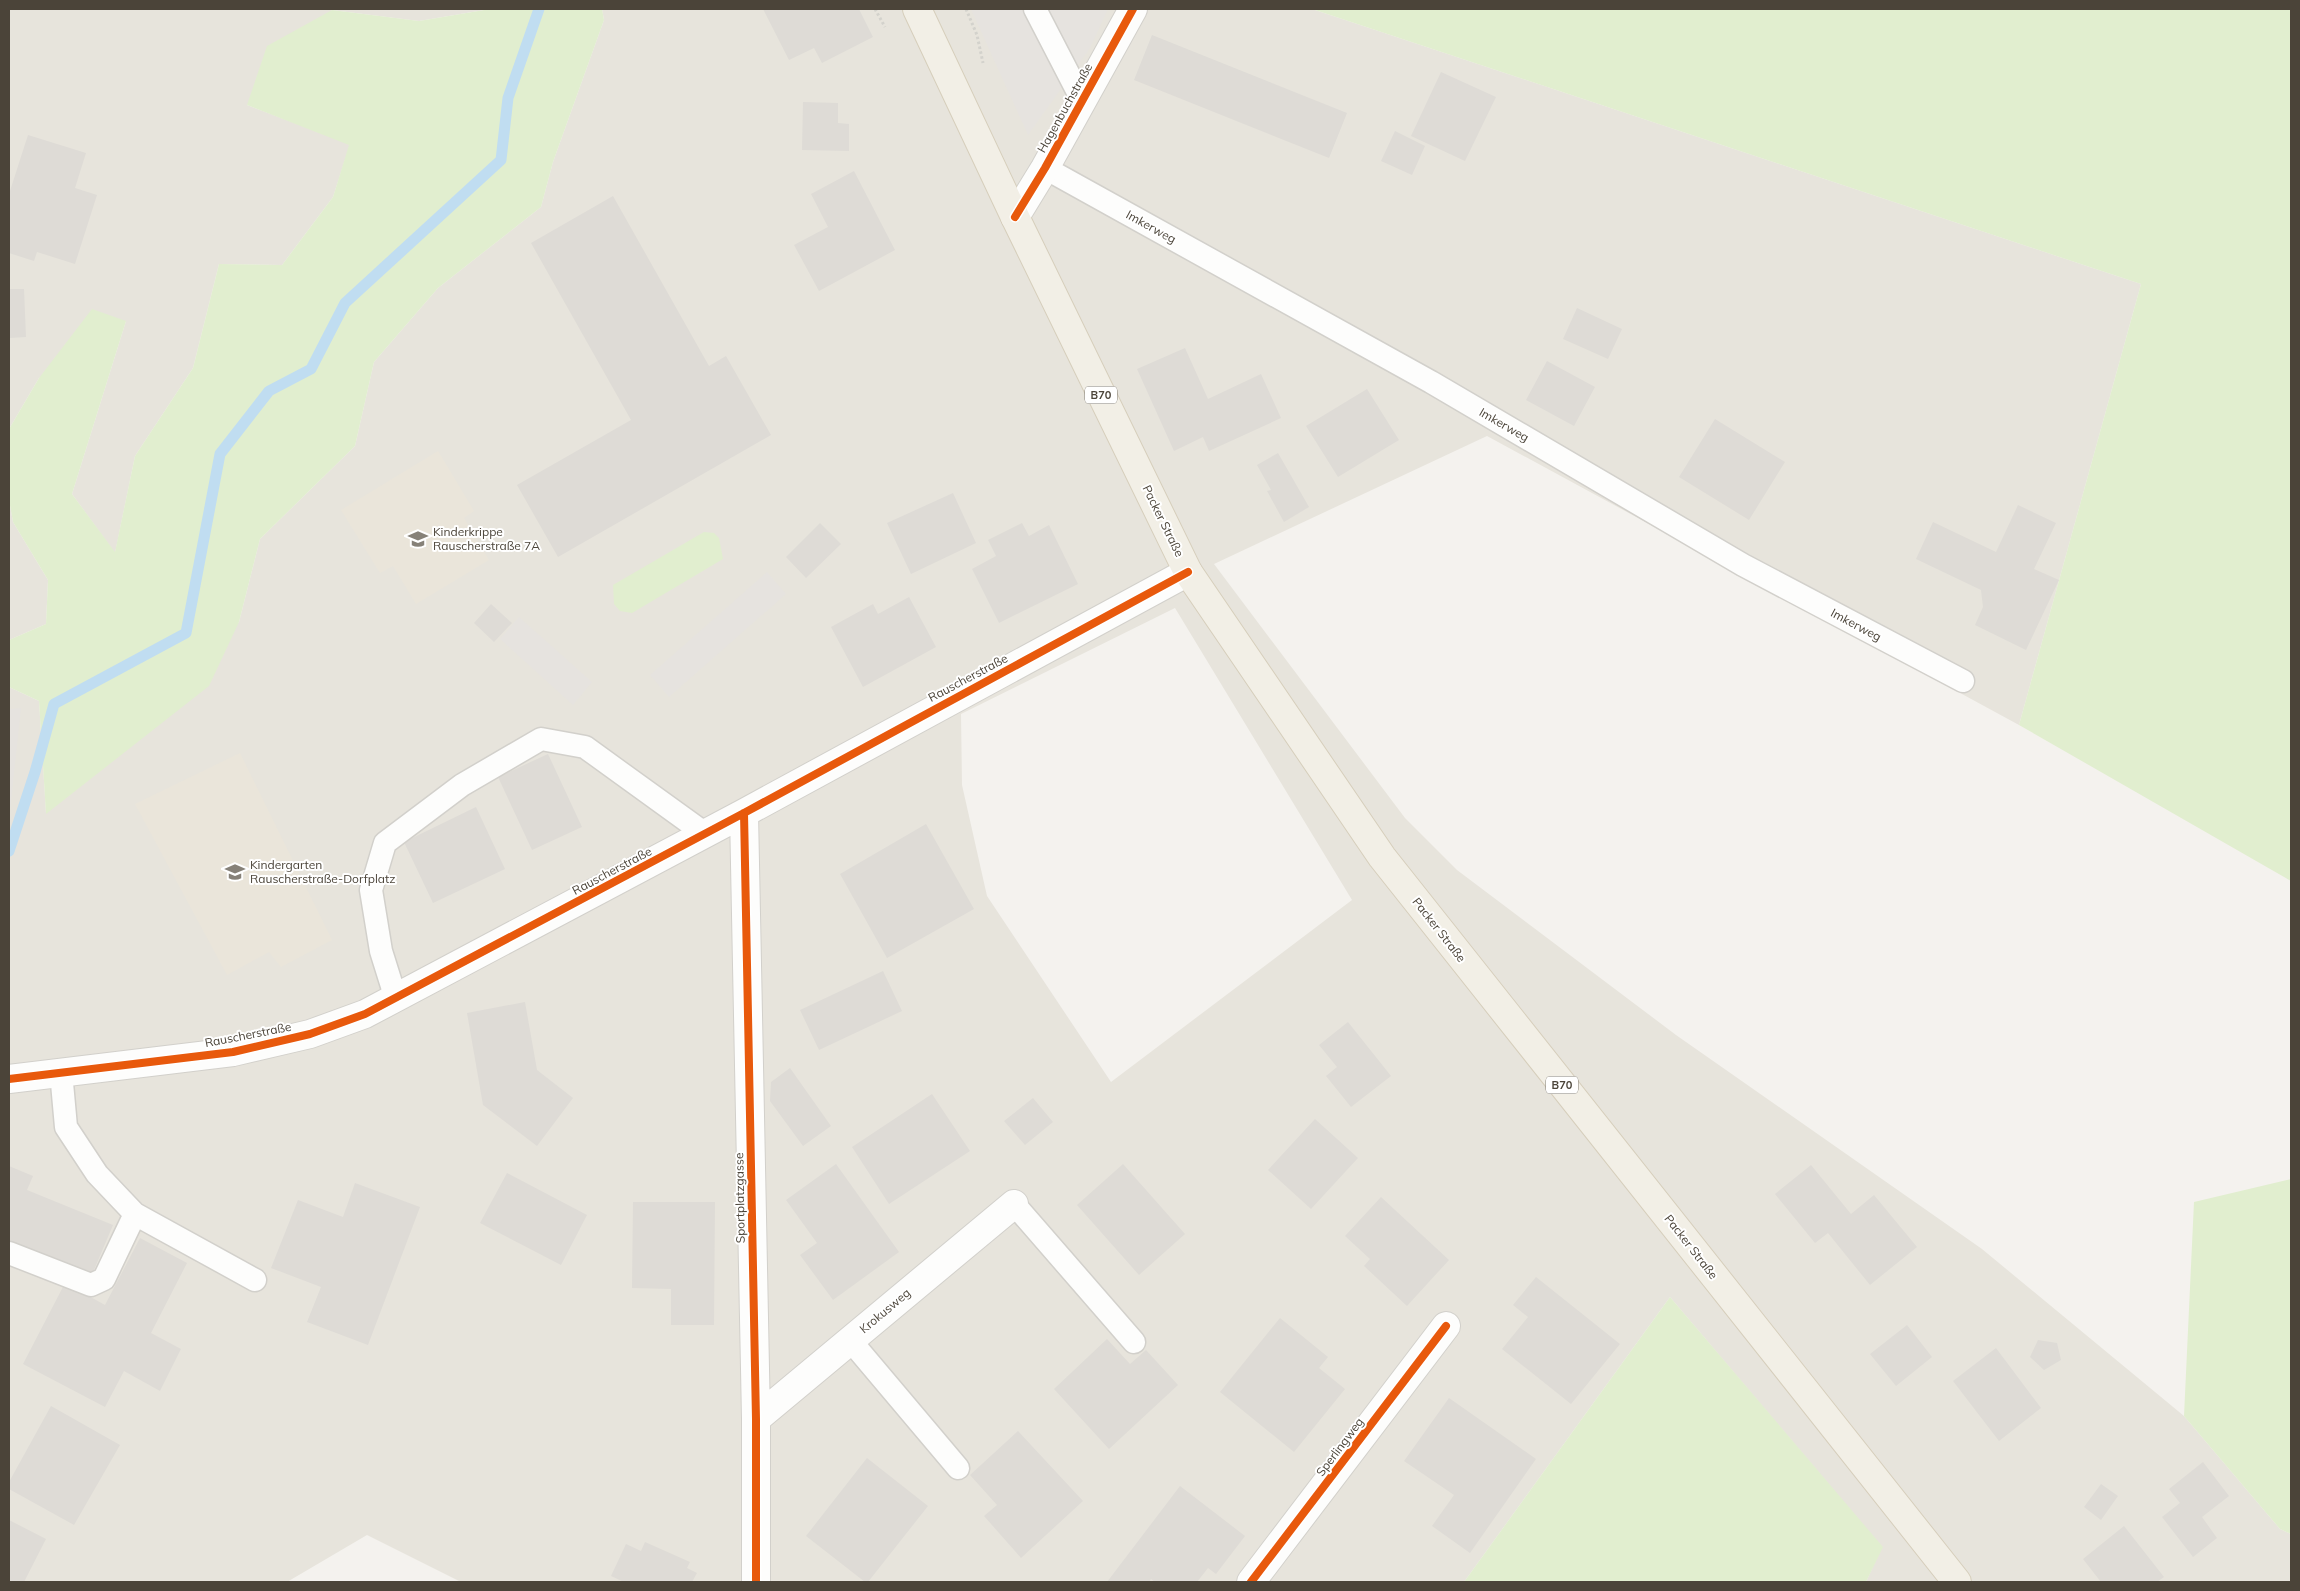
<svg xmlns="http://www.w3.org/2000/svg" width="2300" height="1591" font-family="Mulish,sans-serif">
	<rect width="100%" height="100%" fill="#f4f2ee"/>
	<path fill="#e7e4dc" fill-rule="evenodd" d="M9,9H490L419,21L332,10L247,105L350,144L333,197L282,265L219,264L193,368L135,456L115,553L72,494L126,321L39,378L9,429Z
		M602,9H1312L2141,284L2019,725L1487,436L1214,564L1405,818L1457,870L1676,1035L1982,1249L2184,1416L2280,1529L2291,1534V1582H1866L1882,1547L1670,1297L1464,1582H461L367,1535L287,1582H9V687L39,701L46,813L127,749L239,622L260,539L355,446L374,362L438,288L541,207L553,162L604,20ZM1175,608L1352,900L1111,1082L987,896L962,785L961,714Z
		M9,500L13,522L48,580L46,624L9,640Z"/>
	<path fill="#eae5da" d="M438,451L474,511L464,518L489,560L416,604L393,566L380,573L341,510Z
		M240,753L332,940L281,967L269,952L227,975L135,804Z"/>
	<path fill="#e1eecf" d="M490,9H602L604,20L553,162L541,207L438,288L374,362L355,446L260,539L239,622L209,686L46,814L39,701L9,687V640L46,624L48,580L13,522L9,500V429L39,378L92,309L126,321L72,494L115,552L135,456L193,368L219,264L282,265L333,197L349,145L247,105L267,46L332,10L419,21Z
		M1312,9H2291V881L2019,725L2141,284Z
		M704,532L714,533L719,538L723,559L632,613L620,611L614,604L613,585Z
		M2291,1179V1534L2280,1529L2184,1416L2194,1202Z
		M1670,1297L1883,1547L1866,1582H1464Z"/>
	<path fill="#e6e3df" d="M971,9H1108L1090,48L1028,135Z
		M767,572L786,594L669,697L650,675Z
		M519,617L592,682L573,705L500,639Z
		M21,708L9,820V709Z"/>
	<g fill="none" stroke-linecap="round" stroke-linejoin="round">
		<path stroke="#c0ddf1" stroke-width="11" d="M9,851L35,772L54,704L186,633L220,454L269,391L311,369L345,303L501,160L508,98L539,9"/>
	</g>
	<path fill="#dedbd6" d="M763,9H859L873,37L822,63L814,48L789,60Z
		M1152,35L1347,113L1329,158L1134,80Z
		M1441,72L1496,97L1465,161L1411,136Z
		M803,102L838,103V123L849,124V151L802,150Z
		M1395,131L1425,146L1412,175L1381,161Z
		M28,135L86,153L75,188L97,195L75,264L37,252L34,261L9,253V194Z
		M854,171L895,250L819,291L794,245L828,227L811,194Z
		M613,196L709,366L726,356L771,435L558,557L517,485L631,420L531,243Z
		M9,289H24L26,337L9,338Z
		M1577,308L1622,329L1608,359L1563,339Z
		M1185,348L1208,399L1261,374L1281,418L1209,451L1203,437L1174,451L1137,369Z
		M1547,361L1595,387L1574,426L1526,400Z
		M1367,389L1399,440L1338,477L1306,426Z
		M1715,419L1785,462L1749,520L1679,477Z
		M1278,453L1309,507L1284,522L1267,491L1271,490L1257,465Z
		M953,493L976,543L911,574L887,523Z
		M2018,505L2056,523L2034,569L2059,580L2026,650L1975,625L1983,607L1981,590L1916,559L1933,522L1996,552Z
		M820,523L841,544L806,578L786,557Z
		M1022,523L1029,536L1049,525L1078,584L999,623L972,569L996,556L988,540Z
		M909,597L936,647L863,687L831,627L873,604L878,614Z
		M491,604L512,623L494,642L474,623Z
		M548,754L582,827L532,850L498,777Z
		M476,807L505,869L433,903L404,842Z
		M926,824L974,909L887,958L840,874Z
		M883,971L902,1011L819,1050L800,1010Z
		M525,1002L537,1070L573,1098L537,1146L483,1105L467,1013Z
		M1348,1022L1391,1076L1351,1107L1326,1076L1337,1067L1319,1045Z
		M790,1068L831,1126L803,1146L770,1101L771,1082Z
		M932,1094L970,1151L889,1204L852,1147Z
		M1033,1098L1053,1122L1025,1145L1004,1121Z
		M1315,1119L1358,1158L1311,1209L1268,1170Z
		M836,1164L899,1252L833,1300L800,1255L817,1243L786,1200Z
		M1123,1164L1185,1234L1139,1275L1077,1205Z
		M1811,1165L1851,1214L1874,1195L1917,1247L1870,1285L1828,1233L1815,1243L1775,1194Z
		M9,1166L33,1176L27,1190L113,1225L91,1277L9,1243Z
		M507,1173L587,1215L561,1265L480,1223Z
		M355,1183L420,1207L368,1345L307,1322L321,1287L271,1268L298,1200L343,1217Z
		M1381,1197L1449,1260L1407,1306L1364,1266L1370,1259L1345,1236Z
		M633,1202H715L714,1325H671V1289L632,1288Z
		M140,1238L187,1263L151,1333L181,1349L160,1391L124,1371L105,1407L23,1364L65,1283L105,1305Z
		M1536,1277L1620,1344L1571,1404L1502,1349L1528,1317L1513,1305Z
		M1280,1318L1328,1357L1319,1368L1345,1389L1294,1452L1220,1392Z
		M1907,1325L1932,1357L1896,1386L1870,1354Z
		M1107,1339L1130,1364L1146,1350L1178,1385L1109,1449L1054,1389Z
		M2038,1340L2057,1343L2061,1360L2044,1370L2030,1357Z
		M1996,1348L2041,1408L1999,1441L1953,1381Z
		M1449,1398L1536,1459L1470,1553L1432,1526L1454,1495L1404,1461Z
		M51,1406L120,1445L74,1525L9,1489V1482Z
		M1018,1431L1083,1501L1021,1558L984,1516L997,1505L970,1475Z
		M867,1458L928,1506L868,1582H865L806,1536Z
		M2203,1462L2229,1496L2202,1517L2217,1538L2193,1557L2162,1517L2180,1503L2169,1489Z
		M2101,1484L2118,1496L2101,1520L2084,1507Z
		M1180,1486L1245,1536L1216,1574L1208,1568L1197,1582H1155L1151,1579L1149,1582H1107Z
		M9,1520L46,1539L24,1582H9Z
		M2124,1526L2164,1577L2157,1582H2101L2083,1559Z
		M645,1542L690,1562L687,1568L697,1573L692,1582H624L611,1576L626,1544L641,1551Z"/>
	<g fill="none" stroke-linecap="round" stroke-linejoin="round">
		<defs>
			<path id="service" d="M1035,9L1082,100
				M1045,168L1431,382L1743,565L1963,681
				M396,999L381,951L371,890L385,843L462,785L541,739L585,747L704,833
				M61,1072L66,1127L97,1174L135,1214L255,1280
				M1014,1204L1134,1342
				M9,1253L91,1285L104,1279L135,1214
				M850,1340L958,1468"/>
			<path id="minor" d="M1015,217L1045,168L1133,9
				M744,813L756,1419V1582
				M9,1079L233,1052L310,1034L365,1014L744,813L1188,572
				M756,1419L1014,1204
				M1251,1582L1446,1326"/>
			<path id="primary" d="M917,9L1015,217L1188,572L1382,857L1957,1582"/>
		</defs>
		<use href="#service" stroke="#d2d0cb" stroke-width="25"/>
		<use href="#minor" stroke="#d2d0cb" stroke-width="30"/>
		<use href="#primary" stroke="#d6cebb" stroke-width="30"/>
		<path stroke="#d3d2cc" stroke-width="3" stroke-dasharray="2.5 2.5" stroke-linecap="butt" d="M875,9L885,27
			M966,9L977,35L983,63"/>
		<use href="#service" stroke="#fdfdfc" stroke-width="22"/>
		<use href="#minor" stroke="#fdfdfc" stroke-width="28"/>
		<use href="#primary" stroke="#f2efe6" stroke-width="28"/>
		<defs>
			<path id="cycleway" d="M1015,217L1045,168L1133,9
				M744,813L756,1419V1582
				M9,1079L233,1052L310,1034L365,1014L744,813L1188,572
				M1251,1582L1446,1326"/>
		</defs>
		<use href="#cycleway" stroke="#fff" stroke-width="11"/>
		<use href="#cycleway" stroke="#e8590c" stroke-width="8"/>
	</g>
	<defs>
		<symbol id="school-bare" viewBox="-9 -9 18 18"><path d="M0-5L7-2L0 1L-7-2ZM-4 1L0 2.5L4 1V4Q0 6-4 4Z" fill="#868178" stroke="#fff" stroke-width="2.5" paint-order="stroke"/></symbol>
	</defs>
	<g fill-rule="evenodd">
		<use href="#school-bare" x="404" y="525" width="28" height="28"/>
		<use href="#school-bare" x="221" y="858" width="28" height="28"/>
	</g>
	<g text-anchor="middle" stroke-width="4" stroke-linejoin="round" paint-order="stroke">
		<g fill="#fff" stroke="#817c74" stroke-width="1">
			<rect x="1085" y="386.5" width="32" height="17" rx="4"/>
			<rect x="1546" y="1076.5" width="32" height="17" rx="4"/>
		</g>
		<g font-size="11" font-weight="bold" fill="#4b4439">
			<text x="1101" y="399">B70</text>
			<text x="1562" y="1089">B70</text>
		</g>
		<g font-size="12" fill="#4b4439" stroke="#fff">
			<text transform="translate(1065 108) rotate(-61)" y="4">Hagenbuchstraße</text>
			<text transform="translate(1151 227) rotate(29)" y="4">Imkerweg</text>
			<text transform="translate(1504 425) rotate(30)" y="4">Imkerweg</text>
			<text transform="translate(1163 521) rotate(64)" y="4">Packer Straße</text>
			<text transform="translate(1856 625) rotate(28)" y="4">Imkerweg</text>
			<text transform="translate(968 678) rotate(-28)" y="4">Rauscherstraße</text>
			<text transform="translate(612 871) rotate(-28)" y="4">Rauscherstraße</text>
			<text transform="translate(1439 930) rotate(52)" y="4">Packer Straße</text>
			<text transform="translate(248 1035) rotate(-11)" y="4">Rauscherstraße</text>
			<text transform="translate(740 1198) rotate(-91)" y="4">Sportplatzgasse</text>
			<text transform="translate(1691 1247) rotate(52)" y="4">Packer Straße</text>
			<text transform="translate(885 1311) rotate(-40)" y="4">Krokusweg</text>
			<text transform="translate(1340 1447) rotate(-53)" y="4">Sperlingweg</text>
		</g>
		<g font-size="12" fill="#4b4439" stroke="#fff" text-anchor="start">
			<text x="433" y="536">Kinderkrippe<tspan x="433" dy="14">Rauscherstraße 7A</tspan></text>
			<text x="250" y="869">Kindergarten<tspan x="250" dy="14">Rauscherstraße-Dorfplatz</tspan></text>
		</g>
	</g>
	<rect width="2300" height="1591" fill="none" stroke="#4b4439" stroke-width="20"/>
</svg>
